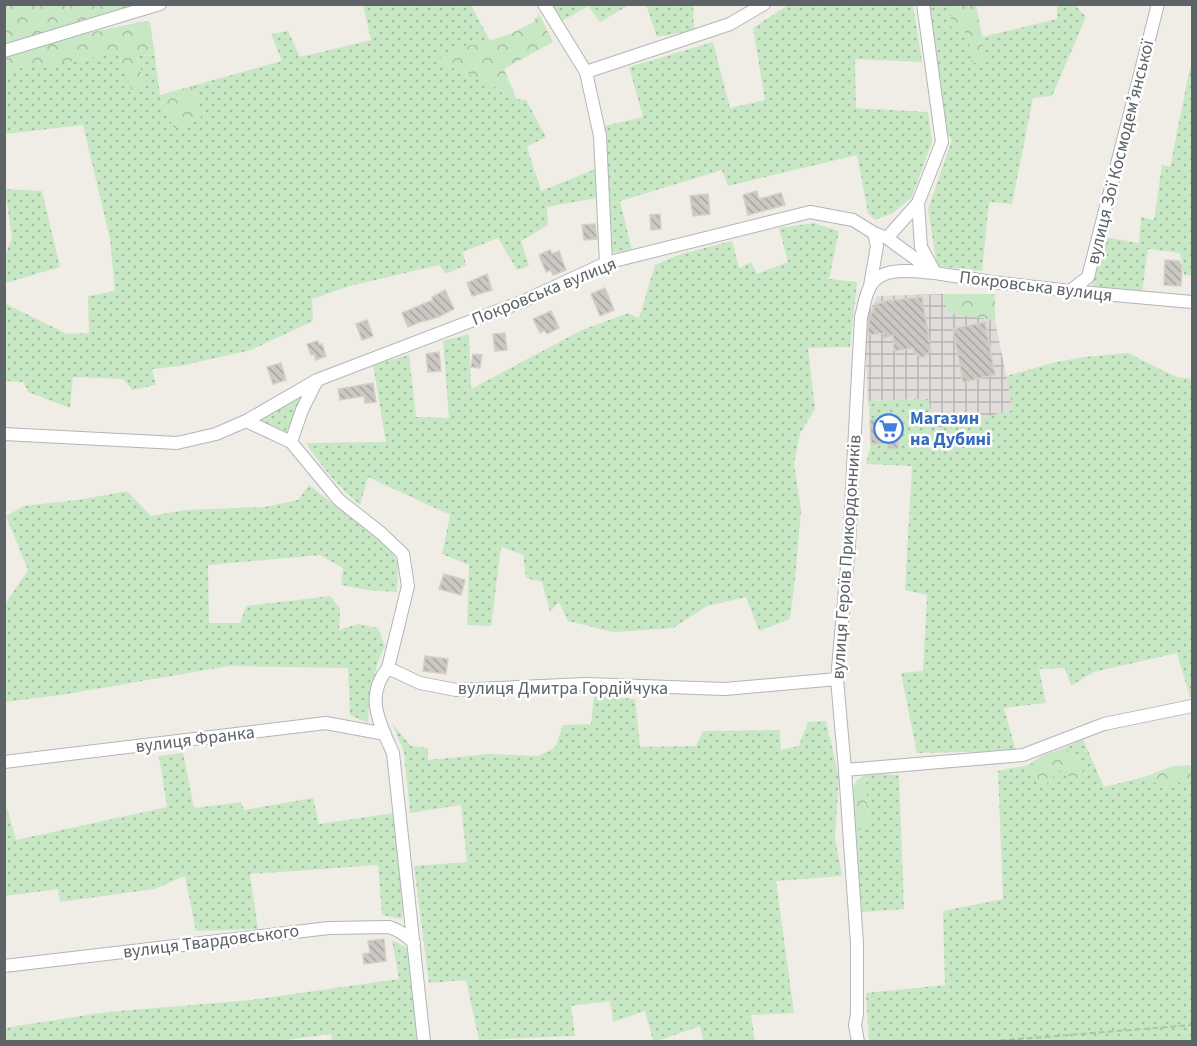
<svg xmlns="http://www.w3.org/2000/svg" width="1197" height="1046" font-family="'Source Sans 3',sans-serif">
	<defs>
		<pattern id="industrial-grid" width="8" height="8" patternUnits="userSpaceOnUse" patternTransform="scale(1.5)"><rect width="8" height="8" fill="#dfdcd9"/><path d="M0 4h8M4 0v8" fill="none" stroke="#b8b6b4"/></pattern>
		<pattern id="green-dots" width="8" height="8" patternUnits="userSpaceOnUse" patternTransform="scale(1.5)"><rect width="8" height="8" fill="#c8e7c4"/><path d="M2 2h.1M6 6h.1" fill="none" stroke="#a6bfa3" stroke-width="1.8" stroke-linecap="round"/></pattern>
		<pattern id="forest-crowns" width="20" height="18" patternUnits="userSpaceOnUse" patternTransform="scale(1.5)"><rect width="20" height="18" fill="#c8e7c4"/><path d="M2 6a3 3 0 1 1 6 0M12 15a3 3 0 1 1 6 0" fill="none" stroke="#a6bfa3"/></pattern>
		<pattern id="building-back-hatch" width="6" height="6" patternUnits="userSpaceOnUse" patternTransform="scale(1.5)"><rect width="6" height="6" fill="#cbc8c3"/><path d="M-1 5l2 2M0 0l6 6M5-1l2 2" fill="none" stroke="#a8a6a2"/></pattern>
	</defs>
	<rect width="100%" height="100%" fill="#f0ede7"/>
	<path fill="url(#industrial-grid)" d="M943,294L948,313L995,320L1013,410L935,430L928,399L868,401L864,321L877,296Z"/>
	<path fill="url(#green-dots)" d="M363,5H471L490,41L445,65L489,82L509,98L526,100L546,137L527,147L541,191L598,168L596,198L547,207L548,225L521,241L529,266L517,270L498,238L463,252L466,265L446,274L439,265L350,286L312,299L313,321L251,350L180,366L152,369L156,385L132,390L123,379L73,377L70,408L28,392L24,382L5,381L4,303L67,334L89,333L88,296L115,291L110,239L83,125L6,134L5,70L79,60L118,52L133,93L145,88L137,55L155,56L160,95L174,129L201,117L192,86L282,61L271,34L288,31L300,57L371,40Z
		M551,5H629L600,22L588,6L562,21Z
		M646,5H693L694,30L657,37Z
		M788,5H913L922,62L855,59L856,108L928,112L932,142L912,197L893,213L875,220L868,213L857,155L728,186L722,170L620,201L632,250L612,253L604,126L643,117L629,67L713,42L730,108L765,100L753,28Z
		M928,5H976L982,37L1057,19V5H1075L1086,17L1052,96L1033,98L1012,204L989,202L982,271L937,266L928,209L952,140L945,131Z
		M1190,67H1192V276L1184,275L1180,253L1148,249L1142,292L1092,286L1096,274L1103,237L1139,243L1141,217L1154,220L1162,165L1170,167Z
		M5,189L42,191L60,267L6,283L5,256L12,238Z
		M814,223L839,231L829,279L857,282L850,347L808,348L815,409L800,434L794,463L801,510L795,580L790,619L759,631L746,597L707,606L673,628L613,632L568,621L559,602L550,612L542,582L526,578L523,555L501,547L491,626L467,625L469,565L442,554L450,515L368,477L360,505C338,487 321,466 306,443L386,442L373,365L409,355L416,417L449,418L443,341L469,334L471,389L582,330L628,313L639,318L655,265L681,254L732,241L739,268L751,262L757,274L788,262L779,228Z
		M1128,353L1176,377L1192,379V697H1190L1177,653L1094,672L1071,686L1065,668L1039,669L1046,703L1004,708L1016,751L917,753L901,673L923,671L927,595L905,590L912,466L866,464L871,444L888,443V449H898V419L870,420L868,401L928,399L935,430L1013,410L1006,376L1056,362L1084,357Z
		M309,387L289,437L255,420Z
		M309,485L390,549L398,563L397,592L368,590L341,585L343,568L320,555L208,565L209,623H240L246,606L330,596L340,608L339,630L358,624L378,628L385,646L378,661L369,698L368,723L350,715L348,668L229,666L61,695L5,702V604L28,570L6,516L24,506L84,499L127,491L151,516L185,510L265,507L298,500Z
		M594,696L635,699L640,747L696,746L703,731L780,730L781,750L799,746L808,722L826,721L839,778L835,837L842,876L776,881L794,1013L751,1015L755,1041H703L700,1026L657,1041H653L645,1011L613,1022L610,1001L571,1006L575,1036L479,1040L466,980L429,983L414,866L467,862L461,805L410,813L404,752L392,723L411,746L428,748V760L489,754L538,756L555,748L563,725L591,724Z
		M1083,739L1104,787L1144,777L1166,788L1185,780L1192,783V1041H869L866,993L945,985L943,911L1003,899L998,771L1028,765L1043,787L1061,769L1080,757L1064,748Z
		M183,753L194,808L241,802L244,810L313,798L319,824L394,813L404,895L402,919L382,915L378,865L250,874L258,929L196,931L185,876L154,889L60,902L58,889L5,896L4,798L16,840L167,807L159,756Z
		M880,774L899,775L904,909L862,912L854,834L868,823L865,775Z
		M392,940L409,949L417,1041H332L331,1034L273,1042H5L4,1028L107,1012L251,1000L399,979Z"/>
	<path fill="url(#forest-crowns)" d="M5,5H151L5,51Z
		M950,5H976L986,63H972L968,34L951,27Z
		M539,14L553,42L504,69L517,100L509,98L489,82L445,65L440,56L465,46L478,44L510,34L532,23Z
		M145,21L150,22L155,56L137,55L145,88L133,93L118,52L69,62L5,70V57C50,40 97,31 145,21Z
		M192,86L201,117L174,129L160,95Z
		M943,294H995V320L948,313Z
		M1064,748L1080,757L1083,775L1073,780L1061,769L1043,787L1028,765L1042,756Z
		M1192,765V783L1185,780L1166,788L1144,777L1173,766Z
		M865,775L868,823L854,834L853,788L857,780Z"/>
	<path fill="url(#building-back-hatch)" stroke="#d5cfc5" stroke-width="1.5" d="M757,191L759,199L781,193L785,205L748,215L743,195Z
		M708,194L710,214L693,216L690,196Z
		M660,214L661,229L651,230L650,215Z
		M595,224L597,239L584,240L582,225Z
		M550,250L552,254L559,251L566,270L553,275L551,270L546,272L539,255Z
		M1165,260L1179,261L1182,266L1181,286L1164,285Z
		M487,274L492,290L472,296L467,283Z
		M605,288L614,310L600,316L591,294Z
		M445,290L454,309L438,317L425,321V320L408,327L402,313L433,300L432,297Z
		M922,297L931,350L924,357H920L914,353L913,348L894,351L893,335L884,338V333L868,335L869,318L876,304L886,301Z
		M551,311L559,328L547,334L545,330L540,333L533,319Z
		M367,320L373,336L362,340L356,324Z
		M985,322L995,375L963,382L953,329Z
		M505,333L507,350L495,351L493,334Z
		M318,341L319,345L322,344L326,356L316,360L314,354L311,355L307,344Z
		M439,352L441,371L428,372L426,354Z
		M473,354L482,355L480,368L471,367Z
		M281,363L286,380L273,384L267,367Z
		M373,383L376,402L365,403L364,396L340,400L338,389Z
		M898,419V449H888V443L871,444L870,420Z
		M444,574L465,580L461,595L439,589Z
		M425,656L448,659L446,674L423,671Z
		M384,939L386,961L364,964L363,954L370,953L368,941Z"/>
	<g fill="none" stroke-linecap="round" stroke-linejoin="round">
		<defs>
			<path id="minor" d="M544,4L586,72L730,24L764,4
				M4,51L160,4
				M586,72L600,136L606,263
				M918,203L921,247L933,269
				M887,238L918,203L942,142L923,4
				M870,286L877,246L874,233
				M1070,291L1088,277L1158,4
				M246,421L291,442L339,500L381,533L403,554L408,586L388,668L420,683L456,690L586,684L725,689L837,679
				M4,434L177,443L216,434L246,421L317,380L526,300L606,263L810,212L853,220L874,233L887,238L935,273L992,282L1070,291L1192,302
				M291,442L302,410L317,380
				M388,668C364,696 380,724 393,753L424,1042
				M4,762L326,723L385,734
				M845,770L1023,755L1104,724L1192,706
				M4,966L329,928L389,927C399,930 406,935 414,943
				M858,1042L855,1025L857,1014V944L845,770L837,679L849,545L861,317C864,307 865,294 871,285C883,265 916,272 935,273"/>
		</defs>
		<use href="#minor" stroke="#b2b5b9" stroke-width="14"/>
		<path stroke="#9ecba6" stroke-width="2" stroke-dasharray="6 3" stroke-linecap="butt" d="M982,1042L1192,1025"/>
		<use href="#minor" stroke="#fff" stroke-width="12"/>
	</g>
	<defs>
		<symbol id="supermarket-ring" viewBox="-11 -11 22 22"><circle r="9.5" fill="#fff" stroke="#3f7fe0" stroke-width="1.5"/><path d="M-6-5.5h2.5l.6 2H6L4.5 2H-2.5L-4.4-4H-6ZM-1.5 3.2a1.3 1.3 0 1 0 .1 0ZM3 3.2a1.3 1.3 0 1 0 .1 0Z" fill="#3f7fe0"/></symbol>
	</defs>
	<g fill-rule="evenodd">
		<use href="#supermarket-ring" x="872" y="412" width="33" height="33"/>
	</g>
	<g text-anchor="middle" stroke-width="5" stroke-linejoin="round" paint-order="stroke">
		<g font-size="18" fill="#5e6367" stroke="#fff">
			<text transform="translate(1120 152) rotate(-76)" y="6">вулиця Зої Космодемʼянської</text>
			<text transform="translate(1036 286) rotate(7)" y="6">Покровська вулиця</text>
			<text transform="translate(544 291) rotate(-22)" y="6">Покровська вулиця</text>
			<text transform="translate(846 557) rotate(-86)" y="6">вулиця Героїв Прикордонників</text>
			<text x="563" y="694">вулиця Дмитра Гордійчука</text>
			<text transform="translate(195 739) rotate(-7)" y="6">вулиця Франка</text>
			<text transform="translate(211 941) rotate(-7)" y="6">вулиця Твардовського</text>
		</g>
		<g font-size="18" font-weight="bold" fill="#366cbe" stroke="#fff" text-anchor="start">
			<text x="910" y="424">Магазин<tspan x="910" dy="21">на Дубині</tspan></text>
		</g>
	</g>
	<rect width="1197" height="1046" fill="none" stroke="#5e6367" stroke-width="12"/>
</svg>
